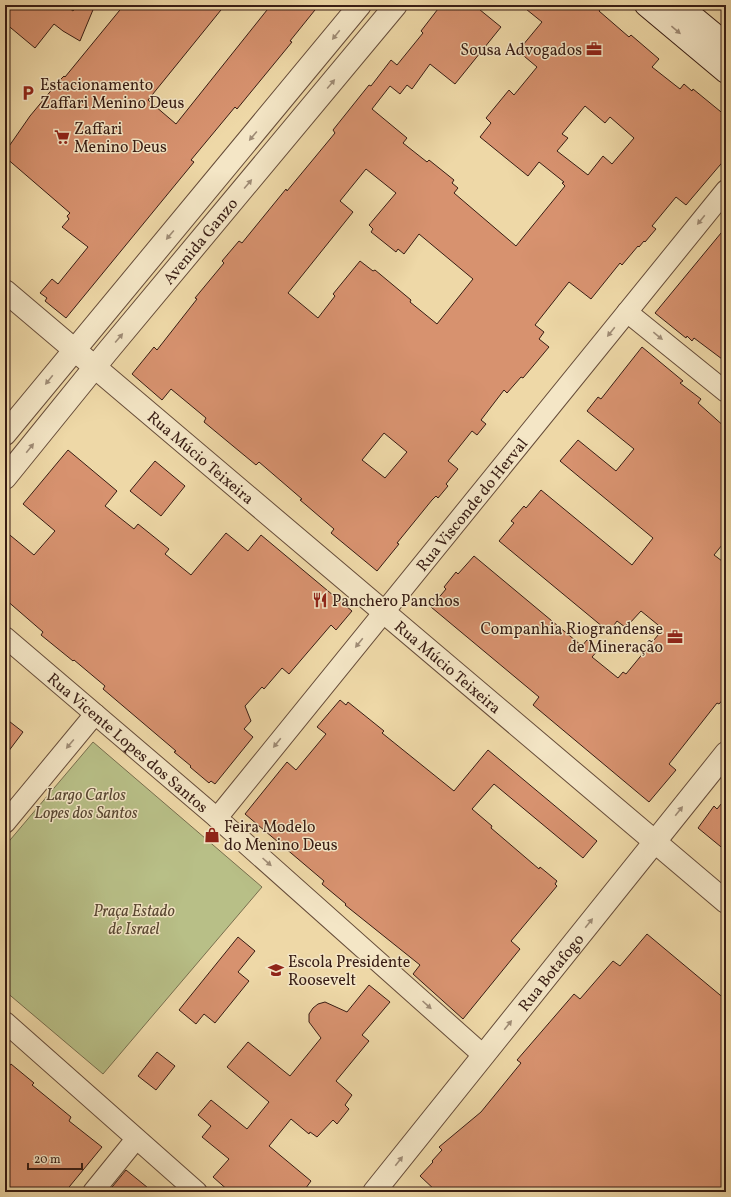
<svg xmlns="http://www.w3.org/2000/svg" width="731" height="1197" font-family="Vollkorn,serif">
	<rect width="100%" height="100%" fill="#eed8a7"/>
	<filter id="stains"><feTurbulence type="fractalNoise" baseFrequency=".005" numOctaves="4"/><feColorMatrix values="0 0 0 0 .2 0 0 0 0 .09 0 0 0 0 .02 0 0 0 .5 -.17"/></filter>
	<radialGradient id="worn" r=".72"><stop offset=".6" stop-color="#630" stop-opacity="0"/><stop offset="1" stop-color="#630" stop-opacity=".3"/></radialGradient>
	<path fill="#b8bf87" stroke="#786e4e" d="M93,742L262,887L103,1074L5,991V846Z"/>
	<path fill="#d7926f" stroke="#381d14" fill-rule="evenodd" d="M5,5H65L73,11L78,5H95L80,41L63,31L54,24L35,48L5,23Z
		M124,5H225L148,100L176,124L271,5H319L290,41L292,42L237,109L235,107L191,160L194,162L171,190L66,318L45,301L47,298L40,293L52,279L58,284L88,247L62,227L69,219L67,216L70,213L5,157V152L30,116L59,81L64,76L65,77Z
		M441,5H474L501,27L455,84L430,64L412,89L407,85L400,94L390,86L372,109L407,138L403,143L427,162L429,160L454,180L452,183L458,188L454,193L516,246L565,186L562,183L564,182L539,162L528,176L480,137L491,123L486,118L509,90L514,95L537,67L518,51L542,22L521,5H603L599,11L629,37L631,35L659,59L652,67L680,89L684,84L692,91L693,89L726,116V158L686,205L676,197L652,226L656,229L645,242L644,241L639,247L638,246L622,265L620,263L591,299L569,282L535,325L544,332L539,339L549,347L523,378L521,377L507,393L504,390L481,420L486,424L477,435L472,431L448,461L458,469L446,484L448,486L438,498L436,496L432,500L397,543L399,544L377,571L331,533L334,529L306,505L300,500L302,499L259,462L256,465L233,446L204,422L206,418L171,389L162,400L132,374L154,347L157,350L197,299L195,298L224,263L222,261L239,241L242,243L286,189L287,191L335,133L333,130L369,85L371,86L391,60L397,65L423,33L421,31ZM585,106L605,123L610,117L634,138L612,164L603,156L588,175L557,151L568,138L562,134ZM366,169L396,193L369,225L373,229L371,232L396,252L398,249L404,254L419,234L473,279L437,324L410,302L411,300L375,270L373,271L360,261L333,294L335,296L318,318L288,293L353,212L340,201ZM384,433L407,452L385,478L362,460Z
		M726,227V362L694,338L692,341L687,336L686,338L655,313Z
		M642,347L683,381L680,383L701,399L698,403L726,428V540L714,555L726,564V696L719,704L717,703L669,764L676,770L649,802L533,705L539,697L431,607L446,589L444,587L456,572L458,574L474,556L582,646L587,640L599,649L592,657L618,678L623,672L626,674L663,629L641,611L629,624L628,623L625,627L617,621L609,632L499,541L514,523L511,521L524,506L526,508L541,490L632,565L653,538L560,461L578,440L616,471L634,449L587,411L598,397L601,399Z
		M68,450L117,491L105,506L134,529L138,524L169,549L165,554L191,575L226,533L248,551L261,535L352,611L336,630L331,625L289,674L282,668L264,689L262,687L245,706L251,721L244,729L253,737L215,784L211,781L209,783L190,767L191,766L174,752L176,751L103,689L105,686L74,660L73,661L41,635L43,632L5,599V531L34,555L55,531L23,504Z
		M155,461L185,486L161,516L130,491Z
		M340,700L346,705L348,702L384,731L382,733L454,791L488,750L597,841L583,858L494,784L472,809L492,826L491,828L539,869L540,867L557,881L555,884L557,886L511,941L520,949L463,1019L413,974L420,965L345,905L346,904L322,884L324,881L245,814L287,762L296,770L326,734L317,727Z
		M5,718L23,732L5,756Z
		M726,798V851L698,828L714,806L717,809Z
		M647,934L726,1000V1186L721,1192H437L420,1176L433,1162L432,1161L442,1150L439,1147L481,1112L521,1063L517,1060L574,994L580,999L613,961L620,966Z
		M238,937L255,951L238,972L249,981L215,1023L204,1014L196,1024L179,1010Z
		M369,985L390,1002L362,1035L369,1041L336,1081L352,1095L345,1105L349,1109L337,1124L333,1120L317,1137L310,1132L309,1134L291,1119L269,1146L311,1181L303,1192H230L213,1177L229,1159L202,1137L211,1126L198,1115L211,1100L247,1129L269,1102L227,1067L248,1042L290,1076L321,1038L309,1022V1014L313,1008L318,1004L325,1002L347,1012Z
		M157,1052L175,1066L156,1090L138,1076Z
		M11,1064L34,1083L32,1085L71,1117L69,1121L102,1147L65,1192H5V1071Z
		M126,1170L153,1192H108Z"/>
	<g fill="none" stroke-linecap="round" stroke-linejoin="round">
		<defs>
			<g id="minor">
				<path d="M627,312L726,392"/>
				<path id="s1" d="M5,637L217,818L483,1055"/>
				<path id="s2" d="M217,818L726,190"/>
				<path d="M5,823L95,714"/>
				<path d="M5,1022L197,1192"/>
				<path d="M93,1192L136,1139"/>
			</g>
			<g id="tertiary">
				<path id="s3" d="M5,291L726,902"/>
				<path d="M5,434L360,5"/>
				<path id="s4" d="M5,478L107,352L396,5"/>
				<path id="s5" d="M374,1192L726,753"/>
			</g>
			<path id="secondary" d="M646,5L726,72
				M679,5L726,44"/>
		</defs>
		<use href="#minor" stroke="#664c39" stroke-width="22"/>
		<use href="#tertiary" stroke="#664c39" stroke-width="24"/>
		<use href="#secondary" stroke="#381d14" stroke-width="24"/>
		<use href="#minor" stroke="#f4e6c6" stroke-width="20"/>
		<use href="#tertiary" stroke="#f4e6c6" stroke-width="22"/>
		<use href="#secondary" stroke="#f4e6c6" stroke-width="22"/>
	</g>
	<defs><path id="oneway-solid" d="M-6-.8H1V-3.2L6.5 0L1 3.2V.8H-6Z"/></defs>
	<g fill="#9f8c76">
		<use href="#oneway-solid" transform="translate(676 30) rotate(40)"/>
		<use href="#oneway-solid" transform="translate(336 35) rotate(129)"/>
		<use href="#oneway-solid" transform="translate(331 84) rotate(-50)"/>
		<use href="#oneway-solid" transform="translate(253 136) rotate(130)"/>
		<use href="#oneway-solid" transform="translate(248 184) rotate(-50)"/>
		<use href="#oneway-solid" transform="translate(701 220) rotate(129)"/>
		<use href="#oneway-solid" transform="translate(170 235) rotate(130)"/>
		<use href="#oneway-solid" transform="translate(611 332) rotate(129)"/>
		<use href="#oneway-solid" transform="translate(658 336) rotate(39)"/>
		<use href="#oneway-solid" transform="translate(119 338) rotate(-50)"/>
		<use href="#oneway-solid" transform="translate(49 380) rotate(129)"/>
		<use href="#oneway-solid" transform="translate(30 448) rotate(-51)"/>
		<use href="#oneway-solid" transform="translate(359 643) rotate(129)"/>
		<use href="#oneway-solid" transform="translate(277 743) rotate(129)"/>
		<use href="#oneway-solid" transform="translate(70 744) rotate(130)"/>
		<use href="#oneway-solid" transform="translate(679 811) rotate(-51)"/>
		<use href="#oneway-solid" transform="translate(267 862) rotate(42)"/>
		<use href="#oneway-solid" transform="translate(589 923) rotate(-51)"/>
		<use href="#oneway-solid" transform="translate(427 1005) rotate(42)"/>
		<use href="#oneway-solid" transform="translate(508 1025) rotate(-51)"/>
		<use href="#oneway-solid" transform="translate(399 1161) rotate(-52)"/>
	</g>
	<defs>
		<symbol id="office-bare" viewBox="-9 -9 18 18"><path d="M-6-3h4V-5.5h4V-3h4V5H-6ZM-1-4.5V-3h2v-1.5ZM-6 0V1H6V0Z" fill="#8f2418" stroke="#f4e6c6" stroke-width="2.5" paint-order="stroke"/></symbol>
		<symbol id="parking-bare" viewBox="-9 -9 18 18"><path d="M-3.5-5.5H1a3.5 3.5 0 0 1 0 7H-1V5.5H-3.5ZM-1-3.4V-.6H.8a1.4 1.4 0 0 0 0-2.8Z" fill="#8f2418" stroke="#f4e6c6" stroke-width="2.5" paint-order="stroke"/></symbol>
		<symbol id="supermarket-bare" viewBox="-9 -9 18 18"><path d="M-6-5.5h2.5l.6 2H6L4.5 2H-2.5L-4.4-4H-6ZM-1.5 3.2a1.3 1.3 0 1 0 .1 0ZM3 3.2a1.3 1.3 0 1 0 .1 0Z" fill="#8f2418" stroke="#f4e6c6" stroke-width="2.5" paint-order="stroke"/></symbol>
		<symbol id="restaurant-bare" viewBox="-9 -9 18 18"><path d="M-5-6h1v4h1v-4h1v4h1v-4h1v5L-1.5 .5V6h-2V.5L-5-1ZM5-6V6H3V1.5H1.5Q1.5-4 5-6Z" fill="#8f2418" stroke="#f4e6c6" stroke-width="2.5" paint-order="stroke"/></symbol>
		<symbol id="shop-bare" viewBox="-9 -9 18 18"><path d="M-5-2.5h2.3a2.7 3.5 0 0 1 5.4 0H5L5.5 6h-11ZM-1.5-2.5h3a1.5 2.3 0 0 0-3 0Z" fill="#8f2418" stroke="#f4e6c6" stroke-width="2.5" paint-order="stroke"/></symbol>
		<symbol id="school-bare" viewBox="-9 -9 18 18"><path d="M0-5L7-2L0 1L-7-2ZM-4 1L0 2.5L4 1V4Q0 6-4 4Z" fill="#8f2418" stroke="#f4e6c6" stroke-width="2.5" paint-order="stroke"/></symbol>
	</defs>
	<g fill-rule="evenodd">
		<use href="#office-bare" x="583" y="38" width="22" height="22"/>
		<use href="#parking-bare" x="17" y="82" width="22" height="22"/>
		<use href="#supermarket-bare" x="51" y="126" width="22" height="22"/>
		<use href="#restaurant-bare" x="309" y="589" width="22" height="22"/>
		<use href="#office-bare" x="664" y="626" width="22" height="22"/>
		<use href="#shop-bare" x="201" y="824" width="22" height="22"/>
		<use href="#school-bare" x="265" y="959" width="22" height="22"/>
	</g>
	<g text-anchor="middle" stroke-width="3" stroke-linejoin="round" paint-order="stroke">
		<g font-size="16" fill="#381d14" stroke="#f4e6c6" text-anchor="start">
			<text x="582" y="55" text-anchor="end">Sousa Advogados</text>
			<text x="40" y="90">Estacionamento<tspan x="40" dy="18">Zaffari Menino Deus</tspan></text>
			<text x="74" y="134">Zaffari<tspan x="74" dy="18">Menino Deus</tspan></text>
			<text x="332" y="606">Panchero Panchos</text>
			<text x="663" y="634" text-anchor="end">Companhia Riograndense<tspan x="663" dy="18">de Mineração</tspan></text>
			<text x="224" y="832">Feira Modelo<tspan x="224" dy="18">do Menino Deus</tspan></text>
			<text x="288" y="967">Escola Presidente<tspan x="288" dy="18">Roosevelt</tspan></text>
		</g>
		<g font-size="16" fill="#381d14" stroke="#f4e6c6">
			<text dy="6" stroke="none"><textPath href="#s4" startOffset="307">Avenida Ganzo</textPath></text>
			<text dy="6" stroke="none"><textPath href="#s3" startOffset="257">Rua Múcio Teixeira</textPath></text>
			<text dy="6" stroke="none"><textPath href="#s2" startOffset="404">Rua Visconde do Herval</textPath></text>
			<text dy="6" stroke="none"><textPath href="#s3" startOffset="581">Rua Múcio Teixeira</textPath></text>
			<text dy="6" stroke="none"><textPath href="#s1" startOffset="162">Rua Vicente Lopes dos Santos</textPath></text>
			<text dy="6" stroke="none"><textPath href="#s5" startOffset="282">Rua Botafogo</textPath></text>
		</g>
		<g font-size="16" font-style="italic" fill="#584631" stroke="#f4e6c6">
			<text x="86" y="800">Largo Carlos<tspan x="86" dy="18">Lopes dos Santos</tspan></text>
			<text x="134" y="916">Praça Estado<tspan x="134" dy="18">de Israel</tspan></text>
		</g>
	</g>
	<rect width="731" height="1197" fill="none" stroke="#eed8a7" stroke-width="20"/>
	<rect x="6" y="6" width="719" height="1185" fill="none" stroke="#381d14" stroke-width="2"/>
	<rect x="10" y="10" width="711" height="1177" fill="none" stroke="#381d14"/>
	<path d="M28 1163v6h54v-6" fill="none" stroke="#381d14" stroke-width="2"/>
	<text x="34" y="1163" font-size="12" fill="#381d14" stroke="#f4e6c6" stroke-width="3" paint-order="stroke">20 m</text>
	<rect width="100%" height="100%" filter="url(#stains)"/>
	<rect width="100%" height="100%" fill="url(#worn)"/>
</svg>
